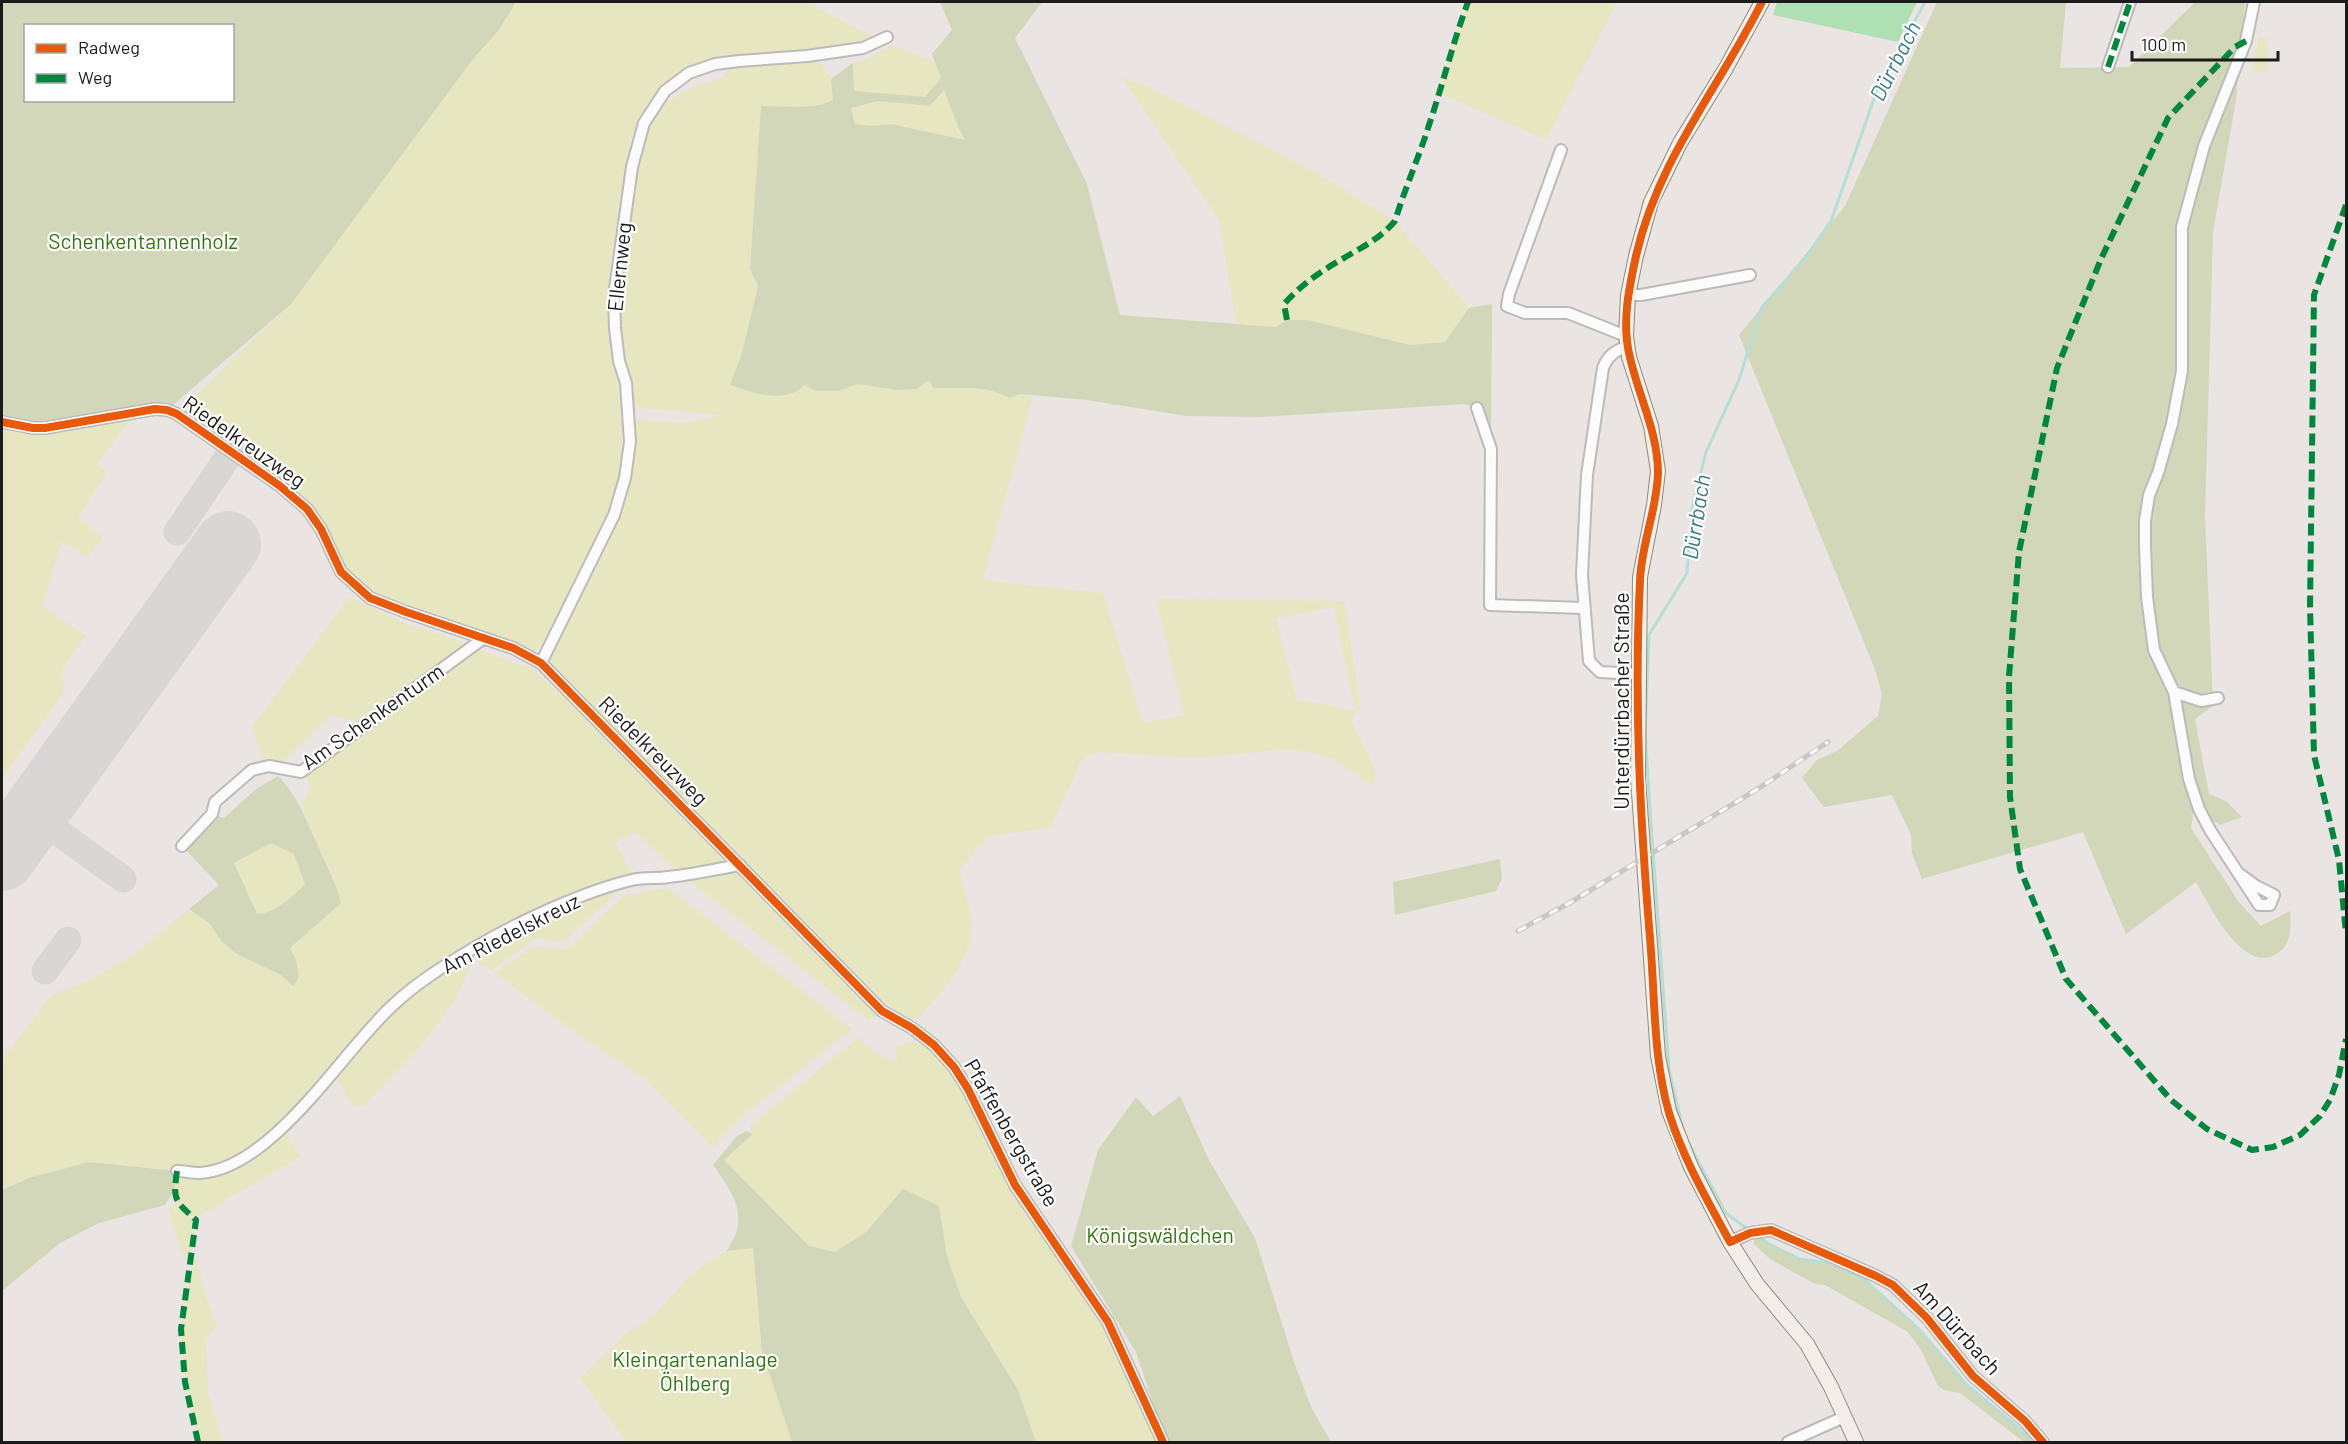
<svg xmlns="http://www.w3.org/2000/svg" width="2348" height="1444" font-family="Barlow,sans-serif">
	<rect width="100%" height="100%" fill="#eae4e3"/>
	<path fill="#e6e6c1" fill-rule="evenodd" d="M516,2H806L882,41C862,53 841,58 818,60L831,79L833,100L821,105L801,107L761,106L750,269L758,286L742,353L731,385C753,393 785,405 805,385L838,391L858,384L897,390L917,389L930,379L933,388C960,389 985,384 1009,398L1019,394L1028,395L1032,400L983,579L1006,583L1103,593L1143,723L1184,715L1156,599L1344,601L1361,710L1355,712L1351,722L1375,769L1376,778L1371,785L1330,757L1288,749L1198,758L1099,752L1087,755L1080,763L1051,827L991,836L978,848L959,871C963,886 969,902 971,918C975,959 943,991 917,1019L906,1018L873,993L762,880L743,858L554,671L551,660L554,648C586,587 625,527 634,457C635,445 634,432 634,420L683,423L724,415L642,408L629,400C628,376 620,352 620,328C619,287 631,147 653,117C671,94 696,85 723,78L729,67C683,74 651,95 631,138L610,266L609,318L623,427L619,477L609,518L600,538L540,647L532,653L365,591L341,572L307,509L177,414L291,304L473,59L498,31ZM1334,607L1355,711H1354L1314,702L1297,701L1276,618Z
		M1468,2H1617L1546,140L1439,93L1454,37Z
		M2259,37L2266,38L2269,72L2252,71Z
		M892,45L937,63L941,78L925,97L854,91L853,63L868,59Z
		M1122,78L1144,85L1315,172L1395,221L1469,308L1445,342L1410,345L1308,320H1287L1277,327L1236,324L1219,220Z
		M944,89L959,129L966,140L891,124L874,126L854,124L851,108L878,101L930,106Z
		M134,414L97,465L107,472L78,517L103,538L87,558L62,541L42,606L86,636L61,671L65,690L2,779V422Z
		M349,597L407,624L466,643L357,721L331,715L281,763L263,761L252,727Z
		M473,648L533,669L576,707L865,1001L876,1014L868,1020L678,872L635,832L615,842L635,879L650,883L622,888L563,942L536,938L491,971L478,962L479,953L476,948C461,1011 408,1059 365,1105L356,1108L350,1102L334,1071L282,1130L301,1156L196,1218L180,1207L193,1221L192,1247L184,1260L168,1208L177,1203L174,1190L177,1171L89,1162L29,1178L2,1190V1060L52,995L90,980L135,954L189,909L210,924L222,942L237,954L281,975L293,985L296,960L290,948L299,938L336,882L318,847L301,804C310,793 313,789 305,775Z
		M271,843L294,854L305,884C293,896 275,914 257,914L234,863Z
		M668,888L852,1029L742,1116L713,1147L646,1080L586,1040L494,973L534,947L567,949L624,896Z
		M858,1038L878,1054L898,1063L895,1047L911,1042L934,1045L954,1067L1015,1185L1108,1322L1163,1442H1036L1018,1390L961,1297L947,1256L939,1206L903,1189L866,1232L835,1252L809,1246L724,1160L753,1134L750,1126Z
		M753,1248L762,1352L792,1442H626L580,1378L628,1332L653,1316L689,1277L707,1262L726,1251Z
		M195,1255L206,1297L217,1327L206,1338L208,1391L222,1442H198L185,1382L181,1329Z"/>
	<path fill="#d1d7b8" fill-rule="evenodd" d="M2,2H516L498,31L473,59L291,304L167,410L45,428L2,422ZM26,26H232V100H26Z
		M940,2H1042L1015,38L1087,184L1120,315L1276,327L1287,320H1308L1410,345L1445,342L1469,308L1492,304L1491,449L1477,408L1464,404L1261,417L1186,416L1087,400L1020,394L1009,398C985,384 960,389 933,388L929,380L917,389L897,390L858,384L838,391H816L805,385C785,405 753,393 730,385L742,353L758,286L750,269L761,106L801,107L821,105L833,100L831,79L853,63L854,91L925,97L941,78L932,54L952,30ZM944,90L959,129L965,140L891,124L874,126L855,124L851,108L878,101L930,106Z
		M1937,2H2066L2060,68L2129,67L2195,2H2245L2236,100L2213,232L2205,516L2213,706L2195,719L2209,794L2226,801L2242,817L2220,825L2194,809L2191,828L2238,901L2261,926L2290,911C2291,925 2292,944 2278,953C2244,977 2209,905 2196,882L2126,934L2083,832L1922,879L1912,853L1911,835L1892,795L1824,807L1802,778L1817,760L1837,751L1878,716L1882,694L1874,667L1739,335L1845,206Z
		M278,776C298,796 306,820 318,846C326,865 336,882 341,903L290,948L296,960L299,977L293,986L281,975L237,954L222,942L210,924L189,909L219,885L184,848L218,816L224,818L256,789ZM271,843L294,854L305,884C293,896 275,914 257,914L234,863Z
		M1500,859L1502,878L1496,891L1395,915L1393,882Z
		M1180,1096L1209,1160L1255,1238L1295,1365L1312,1409L1331,1442H1166L1136,1352L1071,1246L1098,1150L1136,1097L1153,1116Z
		M746,1131L753,1134L724,1160L809,1246L835,1252L866,1232L903,1189L939,1206L947,1256L961,1297L1018,1390L1036,1442H792L762,1352L753,1248L726,1251C751,1220 734,1193 713,1165L737,1136Z
		M89,1162L177,1171L174,1190L165,1205L99,1223L60,1243L2,1291V1190L29,1178Z
		M1758,1236L1769,1244L1800,1259L1834,1264L1864,1279L1918,1328L1966,1384L2027,1435L2032,1442H2024L1960,1393L1944,1390L1938,1386L1921,1350L1908,1332L1825,1285L1815,1284L1770,1259L1753,1243Z"/>
	<path fill="#aee0b4" d="M1777,2H1917L1898,42L1773,15Z"/>
	<g fill="none" stroke-linecap="round" stroke-linejoin="round">
		<path stroke="#b6ded4" stroke-width="3" d="M1683,1129L1669,1069L1651,824L1645,732L1649,635L1687,573L1692,508L1706,452L1739,380L1762,307L1804,260L1831,221L1876,93L1925,2
			M1690,1146L1726,1213L1749,1230
			M1757,1235L1769,1244L1800,1259L1834,1264L1864,1279L1918,1328L1966,1384L2027,1435L2032,1442"/>
		<path stroke="#dad6d6" stroke-width="27" d="M177,532L232,451
			M189,569L203,579
			M33,814L123,879
			M45,971L68,940"/>
		<path stroke="#dad6d6" stroke-width="66" d="M2,858L228,544"/>
		<defs>
			<path id="street" d="M2108,67L2130,2
				M1561,150L1509,294L1507,306L1525,313H1568L1626,336
				M1628,295H1641L1750,275
				M1628,346C1615,351 1608,355 1603,368L1587,475L1582,575L1589,661L1600,672L1637,674
				M1477,408L1491,449L1490,605L1583,608
				M2,422L33,428H45L155,409L167,410L177,414L280,486L307,509L321,529L341,572L370,598L406,612L513,648L541,663L882,1011L912,1028L934,1045L954,1067L968,1089L1015,1185L1108,1322L1163,1442
				M541,663L614,515L625,478L630,442L626,383L619,361L615,328L614,296L632,167L644,123L665,91L689,73L715,64L739,61L807,56L863,48L887,37
				M2174,692L2201,701L2218,698
				M182,846L212,814L215,802L252,770L269,766L301,772L484,638
				M2241,875L2256,886L2274,895L2270,905H2259L2210,830L2199,809L2189,779L2174,692L2154,650L2147,597L2145,547V521L2149,495L2158,473L2172,424L2182,371V227L2204,146L2246,41L2254,2
				M177,1171C184,1171 192,1173 200,1173C272,1169 342,1052 392,1006C416,983 445,965 474,948C516,923 584,891 632,880C644,877 657,879 668,877C692,875 716,869 740,865
				M1730,1242L1750,1233L1771,1230L1876,1276L1893,1285L1927,1318L1973,1376L2025,1421L2043,1442
				M1788,1442L1844,1417"/>
			<path id="secondary" d="M1762,2L1726,68L1680,143L1651,202L1636,256L1628,295L1626,336L1629,357L1651,426L1658,471L1654,505L1640,577L1638,779L1658,1056L1669,1111L1691,1167L1730,1242L1757,1284L1807,1344L1831,1387L1856,1442"/>
		</defs>
		<use href="#street" stroke="#bdbaba" stroke-width="14"/>
		<use href="#secondary" stroke="#938a7c" stroke-width="16"/>
		<use href="#street" stroke="#fcfbfb" stroke-width="10"/>
		<use href="#secondary" stroke="#f2ede8" stroke-width="14"/>
		<defs>
			<path id="rail" d="M1518,931L1571,902L1756,790L1828,742"/>
		</defs>
		<use href="#rail" stroke="#c9c8c8" stroke-width="5"/>
		<use href="#rail" stroke="#fff" stroke-width="3" stroke-dasharray="9" stroke-linecap="butt"/>
		<path stroke="#00873e" stroke-width="6" stroke-dasharray="12 6" stroke-linecap="butt" d="M2246,41L2235,47L2168,118L2101,259L2057,368L2019,552L2009,676L2010,797L2020,869L2066,979L2171,1100L2207,1129L2252,1150L2273,1147L2300,1135L2320,1116L2330,1100L2339,1075L2346,1039
			M2108,67L2130,2
			M2346,205L2314,295L2310,607L2314,755L2339,860L2346,934
			M1287,320L1284,304C1300,286 1318,273 1339,261C1360,248 1379,240 1395,221C1405,188 1419,157 1429,125C1443,84 1453,42 1468,2
			M177,1171C173,1200 174,1200 196,1220L181,1329L185,1382L198,1442"/>
		<defs>
			<path id="cycleway" d="M1762,2C1719,88 1658,159 1636,256C1629,288 1622,321 1629,353C1637,393 1658,431 1658,473C1657,510 1641,545 1640,581C1634,701 1640,819 1650,938C1655,996 1653,1057 1669,1113C1683,1158 1707,1200 1730,1242L1750,1233L1771,1230L1876,1276L1893,1285L1927,1318L1973,1376L2025,1421L2043,1442
				M2,422L33,428H45L155,409L167,410L177,414L280,486L307,509L321,529L341,572L370,598L406,612L513,648L541,663L882,1011L912,1028L934,1045L954,1067L968,1089L1015,1185L1108,1322L1163,1442"/>
		</defs>
		<use href="#cycleway" stroke="#fff" stroke-width="11"/>
		<use href="#cycleway" stroke="#e8590c" stroke-width="8"/>
	</g>
	<g text-anchor="middle" stroke-width="4.5" stroke-linejoin="round" paint-order="stroke">
		<g font-size="21" fill="#32760b" stroke="#fff">
			<text x="143" y="249">Schenkentannenholz</text>
			<text x="1160" y="1243">Königswäldchen</text>
			<text x="695" y="1367">Kleingartenanlage<tspan x="695" dy="24">Öhlberg</tspan></text>
		</g>
		<g font-size="21" fill="#1b1b1b" stroke="#fff">
			<text transform="translate(620 267) rotate(-84)" y="7">Ellernweg</text>
			<text transform="translate(244 442) rotate(35)" y="7">Riedelkreuzweg</text>
			<text transform="translate(1622 701) rotate(-90)" y="7">Unterdürrbacher Straße</text>
			<text transform="translate(373 717) rotate(-35)" y="7">Am Schenkenturm</text>
			<text transform="translate(653 751) rotate(45)" y="7">Riedelkreuzweg</text>
			<text transform="translate(511 934) rotate(-27)" y="7">Am Riedelskreuz</text>
			<text transform="translate(1011 1133) rotate(60)" y="7">Pfaffenbergstraße</text>
			<text transform="translate(1957 1328) rotate(48)" y="7">Am Dürrbach</text>
		</g>
		<g font-size="22" font-style="italic" fill="#3b7e83" stroke="#fff">
			<text transform="translate(1895 61) rotate(-63)" y="8">Dürrbach</text>
			<text transform="translate(1696 517) rotate(-81)" y="8">Dürrbach</text>
		</g>
	</g>
	<rect width="2348" height="1444" fill="none" stroke="#1b1b1b" stroke-width="6"/>
	<rect x="24" y="24" width="210" height="78" fill="#ffffff" stroke="#a4a4a4" stroke-width="1.5"/>
	<rect x="36" y="44" width="30" height="9" fill="#e8590c" stroke="#a4a4a4" stroke-width="1.5"/>
	<text x="78" y="54" font-size="18" fill="#1b1b1b">Radweg</text>
	<rect x="36" y="74" width="30" height="9" fill="#00873e" stroke="#a4a4a4" stroke-width="1.5"/>
	<text x="78" y="84" font-size="18" fill="#1b1b1b">Weg</text>
	<path d="M2132 51v9h146v-9" fill="none" stroke="#1b1b1b" stroke-width="3"/>
	<text x="2141" y="51" font-size="18" fill="#1b1b1b" stroke="#ffffff" stroke-width="4.5" paint-order="stroke">100 m</text>
</svg>
